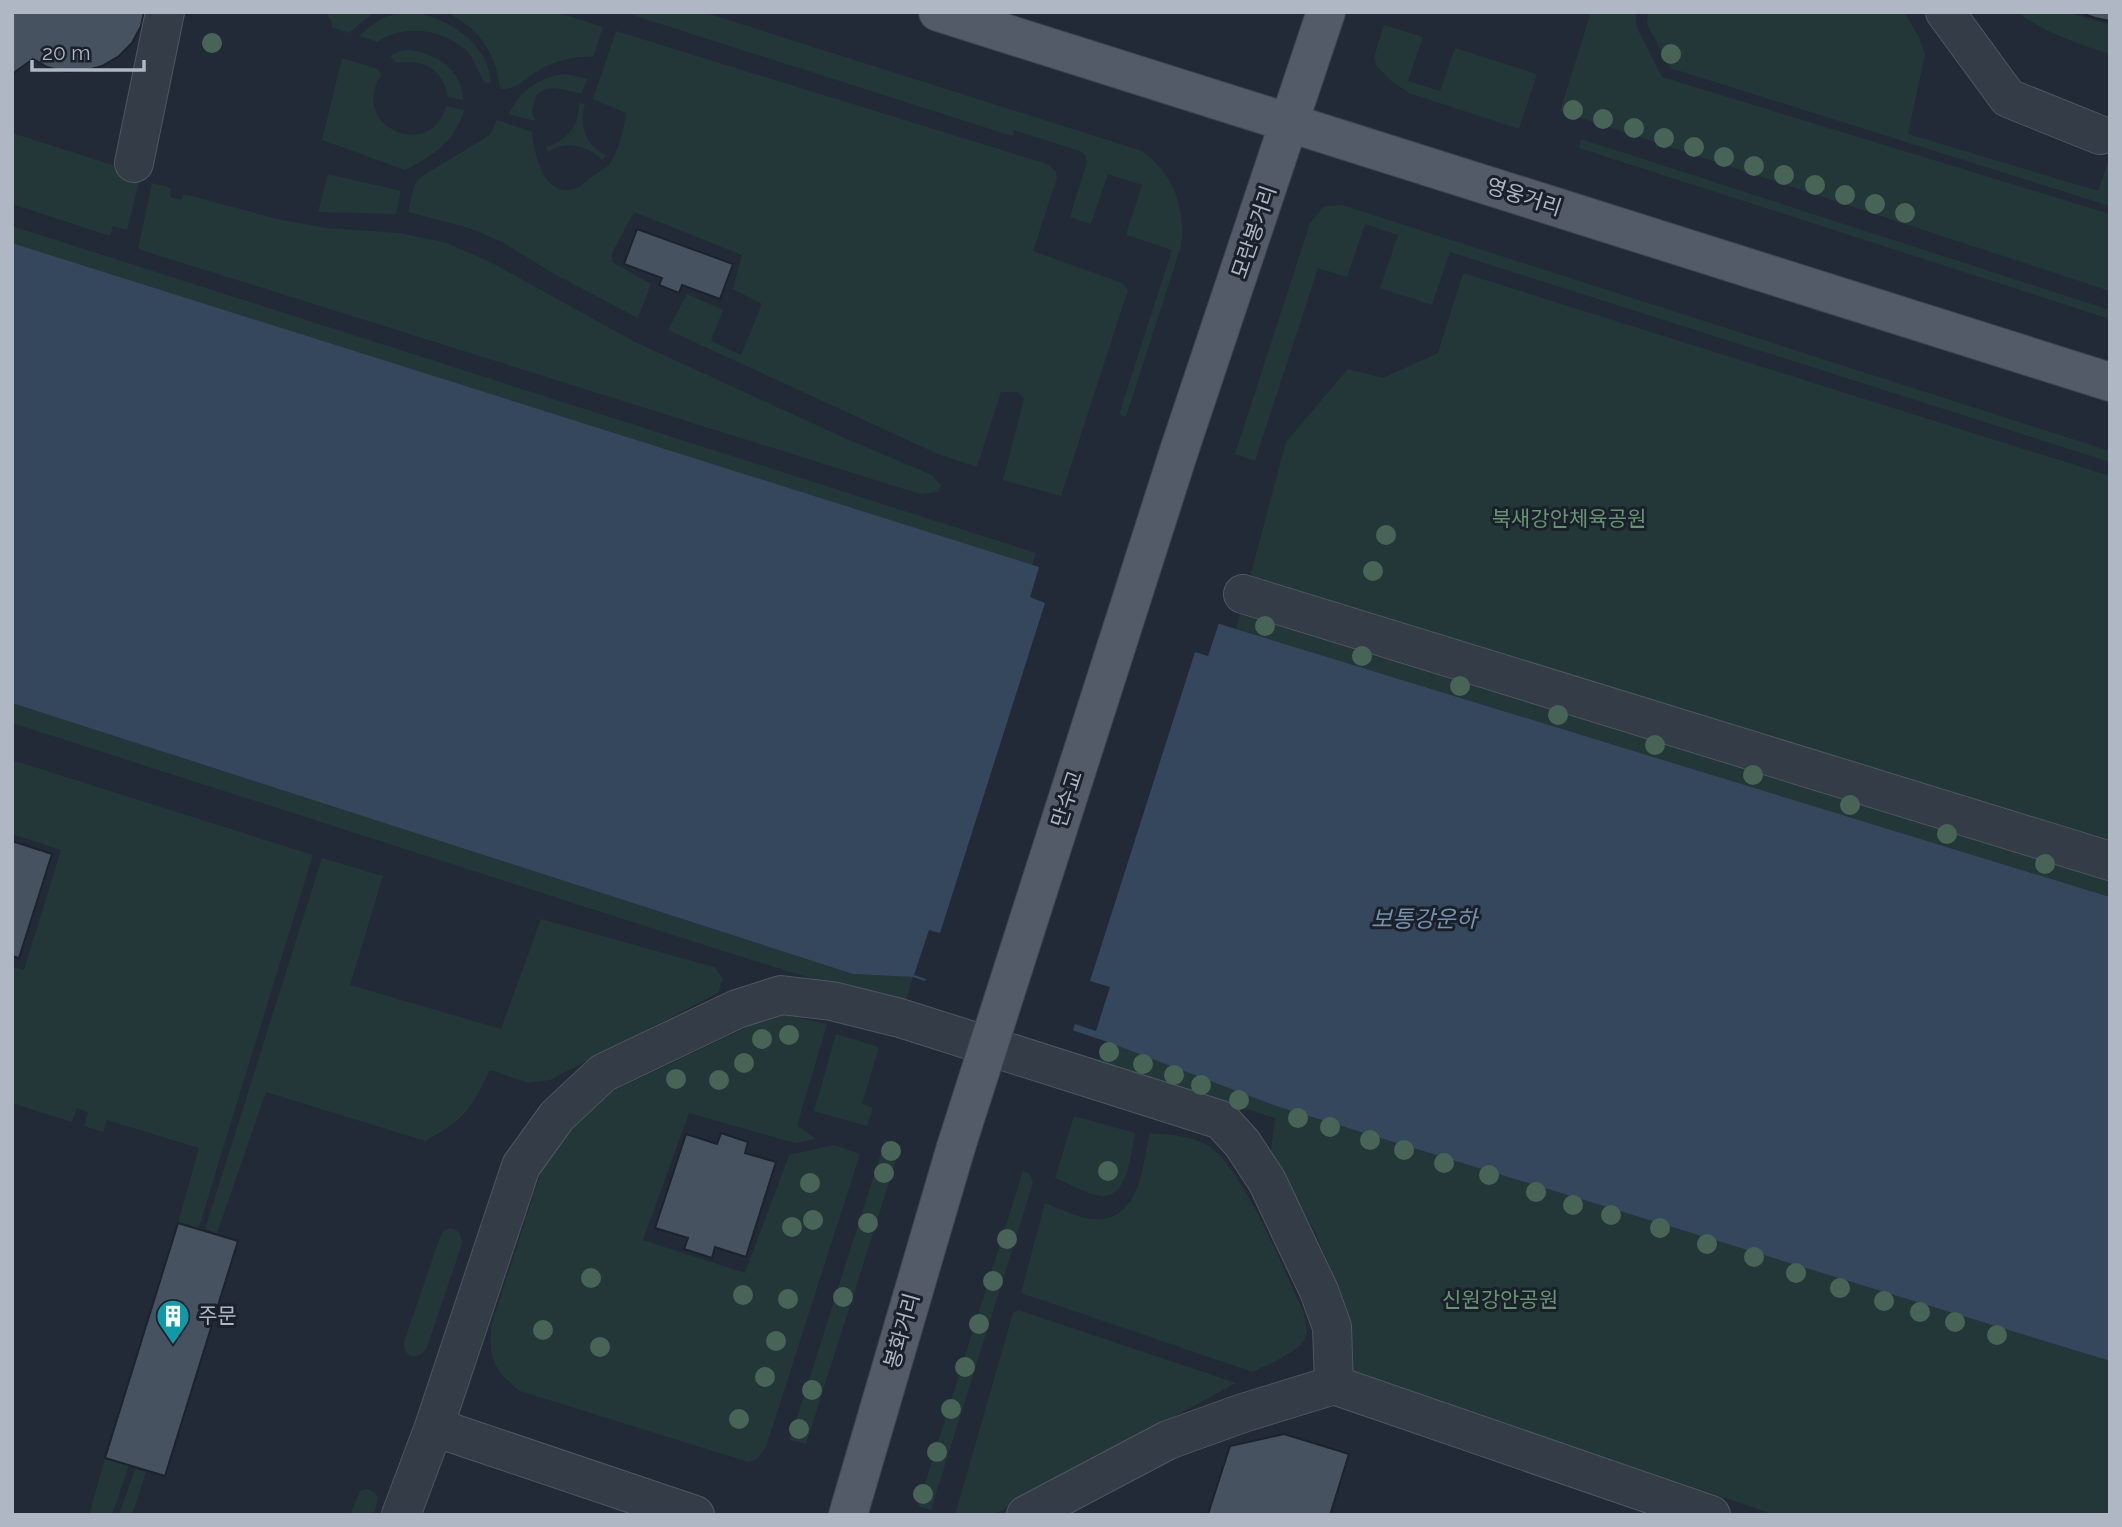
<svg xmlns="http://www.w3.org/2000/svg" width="2122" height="1527" font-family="Raleway,'Noto Sans KR',sans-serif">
	<rect width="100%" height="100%" fill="#212a36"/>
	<path fill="#243738" d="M326,12H374L349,33L332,27V22Z
		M413,12C449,19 486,41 491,81L486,84C478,74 476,60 466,50C441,28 404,24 377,42L360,36C376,20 390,12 413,12Z
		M445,12H557L603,27L593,57C574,56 556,61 539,70C523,79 519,90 500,89C497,54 478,26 445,12Z
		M623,12H703L1142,151C1173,173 1186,208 1181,246L1126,417L1119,415L1172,250L1126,235L1142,185L1108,174L1091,224L1070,217L1087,162L1085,155L1080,151L1014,130L1012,136Z
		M1591,12H1636V26L1662,77L2110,214V291L1560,111Z
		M1648,12H1904L1919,37L1925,54L1908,134L2098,191L2110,156V206L1670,68L1647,24Z
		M2017,12H2067L2110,25V54C2077,44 2045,33 2017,12Z
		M1384,25L1423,37L1408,81L1440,91L1455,48L1537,74L1519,129L1409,93L1390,80L1376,65L1374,57Z
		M616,31L1047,164L1056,172L1057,178L1033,251L1122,283L1128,290L1061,496L1003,480L1024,399L1018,392H1001L977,467L938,454L668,330L687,294L723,310L711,341L741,355L762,304L733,289L742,255L634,212L612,253V262L651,284L638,318L556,275L502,242L469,228L408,212L414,186L419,178L490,135L497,120L532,132C534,155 545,203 579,187C583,185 588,180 591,177C598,172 609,168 612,160C620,146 624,129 626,113L593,99Z
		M410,50C438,54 462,70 463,100L448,97C443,70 424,58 397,63L390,56L400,51Z
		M342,58L375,68L382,74C346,126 432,163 446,106L464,110C456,140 432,157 405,170L322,140Z
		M566,74L587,79L582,93C565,92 550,81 536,96L532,112L535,121L509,114C519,91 541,76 566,74Z
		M579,103L585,104C578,125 586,146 606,155L602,160C588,145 565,140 548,152L546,147C566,141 580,125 579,103Z
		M12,133L141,174L127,230L113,226L110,236L12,204Z
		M1581,139L2110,310V319L1579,148Z
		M328,174L401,191L396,214L318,212Z
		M152,183L171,188L170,197L181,200L184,194L277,219L326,228L400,233L447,243L492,263L635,342L849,440L932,475L941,486L938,492L920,494L138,249Z
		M1342,205L2110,451V462L1450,252L1432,305L1380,288L1398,235L1365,224L1347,277L1318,268L1255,461L1235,454L1310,223L1324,206Z
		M12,226L1036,553L1032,565L12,243Z
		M1463,273L2110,476V897L1236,629L1286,442L1348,369L1383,378L1438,353Z
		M12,703L853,974L913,977L904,1007L726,952L12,723Z
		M12,760L313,855L198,1230L178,1223L199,1148L107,1120L103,1132L84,1126L88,1112L77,1108L72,1122L12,1103V967L24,970L61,850L12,834Z
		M322,858L383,876L350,985L501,1029L541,919L714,967L723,978L718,993L550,1080L528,1083L490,1070C470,1111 465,1119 425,1141L266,1092L217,1233L205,1229Z
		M777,1013L827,1024L797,1126L816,1139L795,1143L689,1113L643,1240L745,1273L789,1155L834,1145L860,1154L766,1447L757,1459L748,1462L520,1391C494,1371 487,1356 492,1323L542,1169L570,1125L613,1091Z
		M836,1034L879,1047L862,1104L873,1108L867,1126L814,1111Z
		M1105,1041L1276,1106L2110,1361V1515H1775L1587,1451L1352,1380V1330L1337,1284L1316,1234L1271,1152L1275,1118L1099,1061Z
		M1074,1116L1135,1133C1131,1152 1128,1198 1102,1196C1087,1195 1069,1183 1055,1178Z
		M1150,1133C1170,1135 1189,1135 1207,1145C1243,1166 1284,1271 1303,1311C1305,1319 1309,1330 1305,1339C1299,1352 1266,1365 1253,1372L1021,1293L1045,1203C1059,1208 1077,1218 1092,1219C1140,1224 1142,1166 1150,1133Z
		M885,1140L901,1145L806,1444L790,1440Z
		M1023,1171L1029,1173L1033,1183L931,1510L918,1506Z
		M451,1228C460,1231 462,1235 462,1244L426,1350C417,1361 403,1357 404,1342L440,1237L444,1230Z
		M1018,1310L1236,1383L993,1515H955L1013,1313Z
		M105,1458L129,1465L112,1515H89Z
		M135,1469L146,1472L132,1515H119Z
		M367,1489L374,1492L378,1497L374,1515H350L360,1491Z"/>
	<path fill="#35475d" d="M12,243L1239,630L2110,897V1361L1276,1106L1105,1041L913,977L853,974L12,703Z"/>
	<path fill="#212a36" d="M1040,564L1220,620L1208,656L1195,652L1090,981L1110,987L1096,1031L1075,1024L1072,1034L924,984L926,979L914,975L929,930L940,933L1045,603L1030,597Z"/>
	<path fill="#475260" stroke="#1c232d" stroke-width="2" d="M12,12H144L141,26L132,43L119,56L102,66L84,71L65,72L47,67L33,59L12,74Z
		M2079,12H2110V21L2095,18Z
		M637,229L733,264L720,299L682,285L679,293L659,285L662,278L624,264Z
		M12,841L52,854L19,958L12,956Z
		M721,1133L748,1142L745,1153L776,1162L746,1257L715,1247L712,1258L684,1249L688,1238L655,1228L686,1134L717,1144Z
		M178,1223L238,1241L165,1476L105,1458Z
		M1284,1434L1349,1454L1330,1515L1208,1514L1230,1446Z"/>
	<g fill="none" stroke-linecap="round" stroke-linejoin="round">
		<defs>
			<path id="minor" d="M1945,12L2008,98L2100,135
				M134,163L165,12
				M1243,594L2110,861
				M434,1427L521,1166L557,1116L603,1073L737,1009L781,995L832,1001L900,1018L1221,1120L1242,1143L1267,1181L1319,1291L1332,1327L1334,1385L1711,1515
				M401,1515L434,1427L695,1515
				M1026,1515L1168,1440L1243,1413L1334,1385"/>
			<path id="major" d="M938,12L2110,382
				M1179,451L1326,12
				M848,1515L956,1147"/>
		</defs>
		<use href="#minor" stroke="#4e5761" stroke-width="40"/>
		<use href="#major" stroke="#3d4550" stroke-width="40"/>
		<use href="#minor" stroke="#343c47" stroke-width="38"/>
		<use href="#major" stroke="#525b67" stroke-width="38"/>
		<defs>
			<path id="major-bridge" d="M956,1147L1179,451"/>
		</defs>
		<use href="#major-bridge" stroke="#3d4550" stroke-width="40" stroke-linecap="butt"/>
		<use href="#major-bridge" stroke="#525b67" stroke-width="38"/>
	</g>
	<g fill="#486456">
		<circle cx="212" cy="43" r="10"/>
		<circle cx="1671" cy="54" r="10"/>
		<circle cx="1573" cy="110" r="10"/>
		<circle cx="1603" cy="119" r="10"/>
		<circle cx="1634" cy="128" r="10"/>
		<circle cx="1664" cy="138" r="10"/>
		<circle cx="1694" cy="147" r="10"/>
		<circle cx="1724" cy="157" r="10"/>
		<circle cx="1754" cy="166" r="10"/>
		<circle cx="1784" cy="175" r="10"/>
		<circle cx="1815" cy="185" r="10"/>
		<circle cx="1845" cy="195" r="10"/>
		<circle cx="1875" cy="204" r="10"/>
		<circle cx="1905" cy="213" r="10"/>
		<circle cx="1386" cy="535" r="10"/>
		<circle cx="1373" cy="571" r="10"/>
		<circle cx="1265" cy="626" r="10"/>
		<circle cx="1362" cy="656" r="10"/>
		<circle cx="1460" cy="686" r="10"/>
		<circle cx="1558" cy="715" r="10"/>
		<circle cx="1655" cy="745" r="10"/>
		<circle cx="1753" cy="775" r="10"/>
		<circle cx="1850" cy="805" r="10"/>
		<circle cx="1947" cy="834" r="10"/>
		<circle cx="2045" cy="864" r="10"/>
		<circle cx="789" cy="1035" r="10"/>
		<circle cx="762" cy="1039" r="10"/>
		<circle cx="1109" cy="1052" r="10"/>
		<circle cx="744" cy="1063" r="10"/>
		<circle cx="1143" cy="1064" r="10"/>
		<circle cx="1174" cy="1075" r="10"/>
		<circle cx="676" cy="1079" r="10"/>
		<circle cx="719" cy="1080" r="10"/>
		<circle cx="1201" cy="1085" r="10"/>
		<circle cx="1239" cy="1100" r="10"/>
		<circle cx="1298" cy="1118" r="10"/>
		<circle cx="1330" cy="1127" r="10"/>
		<circle cx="1370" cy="1140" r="10"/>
		<circle cx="1404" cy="1150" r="10"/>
		<circle cx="891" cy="1151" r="10"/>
		<circle cx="1444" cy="1163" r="10"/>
		<circle cx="1108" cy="1171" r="10"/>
		<circle cx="884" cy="1173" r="10"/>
		<circle cx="1489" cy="1175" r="10"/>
		<circle cx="810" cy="1183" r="10"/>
		<circle cx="1536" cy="1192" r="10"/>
		<circle cx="1573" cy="1205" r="10"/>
		<circle cx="1611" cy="1215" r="10"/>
		<circle cx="813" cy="1220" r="10"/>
		<circle cx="868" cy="1223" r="10"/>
		<circle cx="792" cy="1227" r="10"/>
		<circle cx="1660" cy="1228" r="10"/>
		<circle cx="1007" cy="1239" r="10"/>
		<circle cx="1707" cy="1244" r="10"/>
		<circle cx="1754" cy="1257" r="10"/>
		<circle cx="1796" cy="1273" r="10"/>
		<circle cx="591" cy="1278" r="10"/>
		<circle cx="993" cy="1281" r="10"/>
		<circle cx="1840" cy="1288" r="10"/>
		<circle cx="743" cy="1295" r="10"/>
		<circle cx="843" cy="1297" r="10"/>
		<circle cx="788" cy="1299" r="10"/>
		<circle cx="1884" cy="1301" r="10"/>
		<circle cx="1920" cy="1312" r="10"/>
		<circle cx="1955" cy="1322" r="10"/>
		<circle cx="979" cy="1324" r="10"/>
		<circle cx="543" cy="1330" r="10"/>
		<circle cx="1997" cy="1335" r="10"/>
		<circle cx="776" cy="1341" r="10"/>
		<circle cx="600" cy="1347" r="10"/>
		<circle cx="965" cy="1367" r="10"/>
		<circle cx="765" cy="1377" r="10"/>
		<circle cx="812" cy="1390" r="10"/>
		<circle cx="951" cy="1409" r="10"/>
		<circle cx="739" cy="1419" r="10"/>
		<circle cx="799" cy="1429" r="10"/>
		<circle cx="937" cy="1452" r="10"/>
		<circle cx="923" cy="1494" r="10"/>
	</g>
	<defs>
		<symbol id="building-pin" viewBox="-11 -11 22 30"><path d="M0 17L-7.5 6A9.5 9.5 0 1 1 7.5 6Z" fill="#0f9aa8" stroke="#1a212b"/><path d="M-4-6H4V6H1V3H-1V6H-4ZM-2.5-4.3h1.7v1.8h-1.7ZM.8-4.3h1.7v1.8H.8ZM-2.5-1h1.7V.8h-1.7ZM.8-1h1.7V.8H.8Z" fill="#fff"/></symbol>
	</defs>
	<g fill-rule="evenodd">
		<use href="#building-pin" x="154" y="1297" width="38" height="52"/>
	</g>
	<g text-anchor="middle" stroke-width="6" stroke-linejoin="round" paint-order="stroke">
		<g font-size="21" fill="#aeb7c3" stroke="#1a212b">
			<text transform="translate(1524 197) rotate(18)" y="7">영웅거리</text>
			<text transform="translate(1254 232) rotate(-71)" y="7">모란봉거리</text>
			<text transform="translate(1067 799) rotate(-72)" y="7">만수교</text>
			<text transform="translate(902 1331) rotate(-74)" y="7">봉화거리</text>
		</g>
		<g font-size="21" fill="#679370" stroke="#1a212b">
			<text x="1569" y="526">북새강안체육공원</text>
			<text x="1500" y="1307">신원강안공원</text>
		</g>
		<g font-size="21" fill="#aeb7c3" stroke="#1a212b" text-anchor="start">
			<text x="198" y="1323">주문</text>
		</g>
		<g font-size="23" font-style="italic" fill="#778faa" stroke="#1a212b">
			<text x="1424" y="927">보통강운하</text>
		</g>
	</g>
	<rect width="2122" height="1527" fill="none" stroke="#aeb7c3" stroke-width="28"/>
	<path d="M32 60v10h112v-10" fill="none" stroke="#aeb7c3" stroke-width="3.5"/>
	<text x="42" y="60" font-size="21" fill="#aeb7c3" stroke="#1a212b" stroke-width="5" paint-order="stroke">20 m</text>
</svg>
